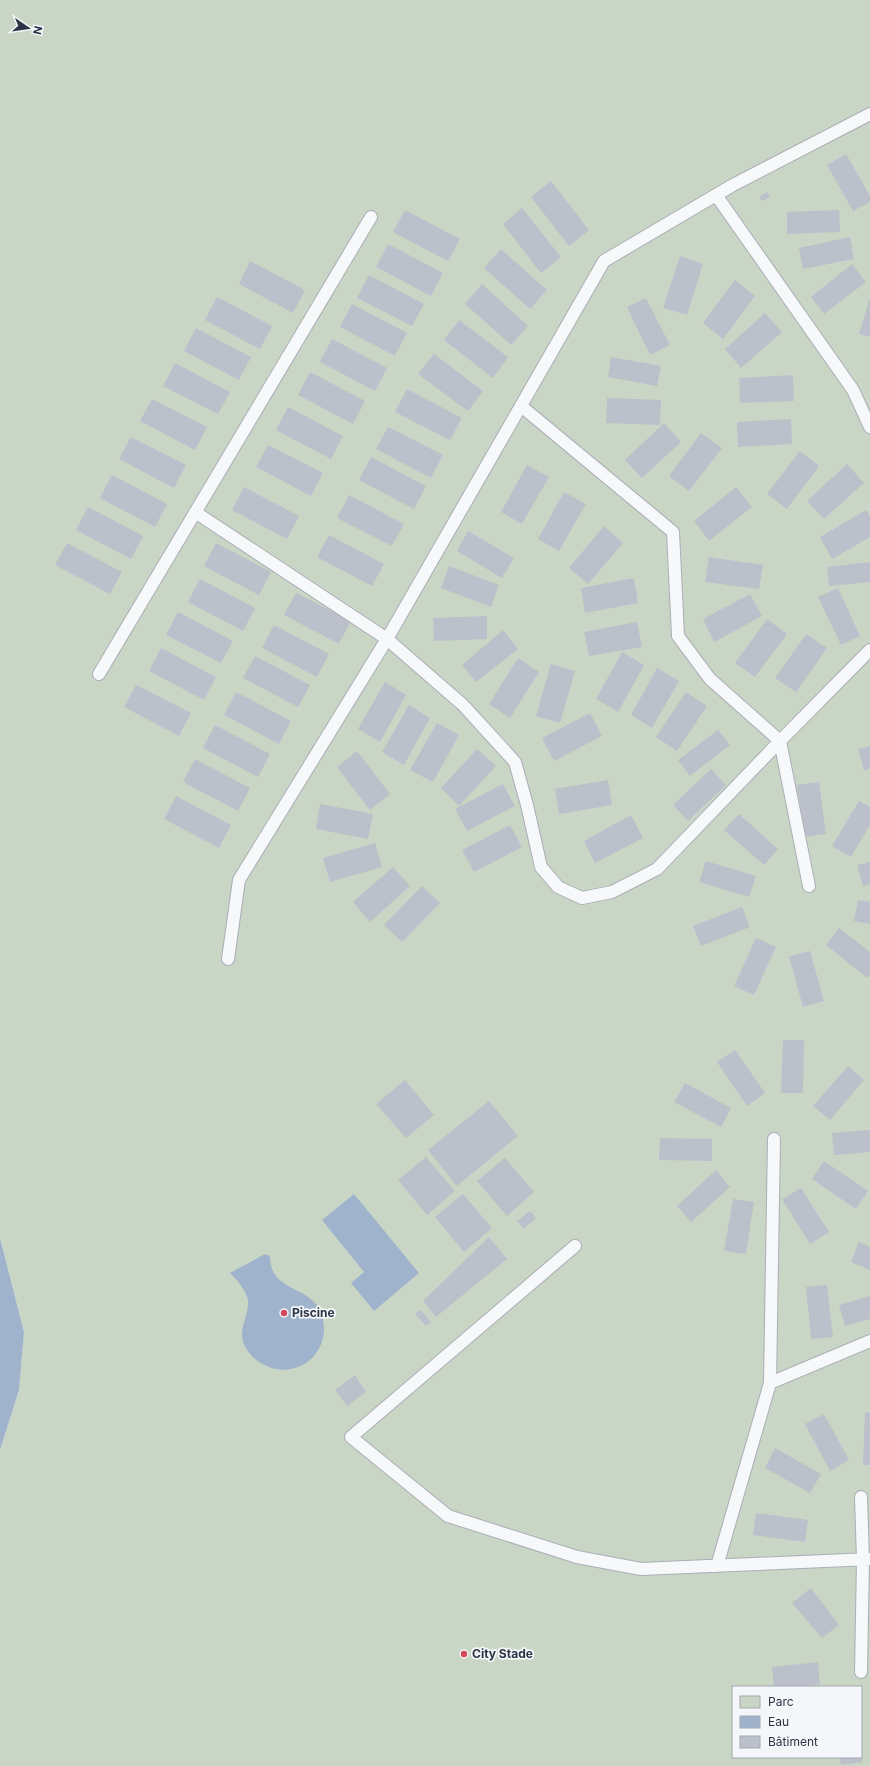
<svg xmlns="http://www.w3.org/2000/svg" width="870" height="1766" font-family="Inter,sans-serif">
	<rect width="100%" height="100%" fill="#e4e7ec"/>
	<path fill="#c9d6c5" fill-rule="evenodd" d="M0,0H870V1766H0V1450L19,1390L24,1332L0,1238ZM733,1687H861V1757H733Z"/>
	<path fill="#9fb4cc" d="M354,1194L419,1273L374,1311L351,1283L364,1272L322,1220Z
		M0,1238L24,1332L19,1390L0,1450Z
		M265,1254L270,1256C270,1299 325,1281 324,1330C324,1340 319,1351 312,1358C294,1375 268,1373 251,1355C247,1350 242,1343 242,1336C241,1326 250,1309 248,1300C245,1289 238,1281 230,1273Z"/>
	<path fill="#bbc0ca" d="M846,154L870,196V202L853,211L827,165Z
		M551,181L589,230L569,246L531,197Z
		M767,192L770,197L762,201L759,197Z
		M522,208L561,257L541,273L503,224Z
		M405,210L460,239L448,261L393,232Z
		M839,210L840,232L787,234V212Z
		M850,237L854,259L803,269L799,248Z
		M388,244L443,273L431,296L376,267Z
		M501,249L547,290L530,309L484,268Z
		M680,256L703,264L687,315L663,308Z
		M250,261L305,290L293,313L239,284Z
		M852,264L866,282L824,314L811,297Z
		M369,275L424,304L412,326L357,298Z
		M735,280L755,296L723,339L703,323Z
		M482,284L528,326L511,345L465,304Z
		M217,297L272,326L260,349L205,320Z
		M646,298L670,345L650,355L627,307Z
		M870,298V337L859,334Z
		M352,304L407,333L395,356L340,327Z
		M765,313L782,332L741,368L725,349Z
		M459,320L508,357L493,378L444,340Z
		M196,328L251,357L239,380L184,351Z
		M332,339L387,368L375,391L320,362Z
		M434,354L483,391L468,411L418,374Z
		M611,357L661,366L657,386L608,377Z
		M175,363L230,392L218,414L163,386Z
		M310,372L365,401L353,424L298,395Z
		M793,375L794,401L740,403L739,378Z
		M407,389L462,418L450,440L395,412Z
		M607,398L661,400L660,425L606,423Z
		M152,399L207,427L195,450L140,421Z
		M288,407L343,436L331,459L276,430Z
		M791,419L792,444L738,447L737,422Z
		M664,423L681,442L642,478L625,460Z
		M388,427L443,455L431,478L376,449Z
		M701,433L722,448L689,491L669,476Z
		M131,437L186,465L174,488L119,459Z
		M268,445L323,473L311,496L256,467Z
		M800,451L819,466L787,509L767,494Z
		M371,457L426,486L414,509L359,480Z
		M847,464L864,483L824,519L807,501Z
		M527,465L549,477L522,524L501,512Z
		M112,475L167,504L155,527L100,498Z
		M244,487L299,516L287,539L232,510Z
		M736,487L752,507L709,541L694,521Z
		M564,492L586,504L559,551L538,539Z
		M349,495L404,524L392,546L337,518Z
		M88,507L143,536L131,559L76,530Z
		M866,510L870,516V537L832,559L820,537Z
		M604,526L623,543L588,584L569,568Z
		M468,531L514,558L502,578L457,551Z
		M329,535L384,564L372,586L317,557Z
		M67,543L122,572L110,594L55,565Z
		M216,543L271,572L259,595L204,566Z
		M709,557L763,565L759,589L705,582Z
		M870,562V582L829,586L827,567Z
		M449,566L499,585L491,607L441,588Z
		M634,578L638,603L585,613L581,588Z
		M200,579L255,608L243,631L188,602Z
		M838,588L860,636L841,645L818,597Z
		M296,593L351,621L339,644L284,615Z
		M750,594L762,616L714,642L703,619Z
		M178,612L233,641L221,663L166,635Z
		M487,616V639L434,641L433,618Z
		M767,619L787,634L755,677L735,663Z
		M637,622L642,647L589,656L584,632Z
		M274,625L329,654L317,677L262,648Z
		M503,630L518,649L476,682L462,665Z
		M806,634L827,648L796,692L775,678Z
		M161,648L216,677L204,700L149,671Z
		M622,652L644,665L618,712L596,699Z
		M255,656L310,685L298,707L243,678Z
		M518,658L539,672L510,718L489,704Z
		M551,664L575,671L560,723L536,716Z
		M657,668L679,681L652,728L631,715Z
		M385,682L406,695L380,742L358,729Z
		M136,685L191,713L179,736L124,707Z
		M236,692L291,721L279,744L224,715Z
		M686,692L707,706L677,751L656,737Z
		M409,705L430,718L404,765L382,752Z
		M590,713L602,736L554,761L542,738Z
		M437,723L459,735L433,782L410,770Z
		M215,725L270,754L258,777L203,748Z
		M718,730L730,745L690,776L678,760Z
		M870,746V769L864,771L858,749Z
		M477,749L496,766L459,806L441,788Z
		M357,751L390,794L370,810L337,767Z
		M195,759L250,788L238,811L183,782Z
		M711,769L726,785L688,821L673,805Z
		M608,780L612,805L559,814L555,789Z
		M819,782L826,834L805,837L797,785Z
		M503,784L515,806L467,831L455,809Z
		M176,796L231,825L219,848L164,819Z
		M859,801L870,807V825L851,857L832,846Z
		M320,804L373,814L368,839L316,829Z
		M739,814L778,849L764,865L724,830Z
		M631,815L643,838L595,863L584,841Z
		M510,825L522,847L474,872L462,850Z
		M375,843L382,867L330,882L323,858Z
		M706,861L756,876L749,897L699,882Z
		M870,862V884L863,886L857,865Z
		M393,867L410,886L370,922L353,902Z
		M422,886L440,903L402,942L384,925Z
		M858,900L870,902V924L854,921Z
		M742,907L750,927L701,946L693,926Z
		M839,928L870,952V974L867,978L826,945Z
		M756,938L776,947L754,995L734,986Z
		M810,951L824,1001L803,1007L789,956Z
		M783,1040H804L803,1093H781Z
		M735,1050L765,1093L747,1106L717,1062Z
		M848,1066L864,1080L830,1120L813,1106Z
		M405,1080L434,1115L406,1138L376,1104Z
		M685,1083L731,1108L721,1127L674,1102Z
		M489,1101L518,1136L457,1186L428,1150Z
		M870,1130V1152L834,1155L832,1133Z
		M660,1138L712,1139V1161L659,1160Z
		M426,1157L455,1191L427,1215L398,1180Z
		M505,1158L534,1192L507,1216L477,1181Z
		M824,1161L868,1191L856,1209L812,1179Z
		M716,1170L730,1187L691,1222L677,1206Z
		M801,1188L829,1232L810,1244L782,1199Z
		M463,1194L492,1228L464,1252L435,1217Z
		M733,1199L754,1202L746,1254L724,1251Z
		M530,1211L536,1218L524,1229L517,1221Z
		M489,1237L507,1259L436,1317L423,1301Z
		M859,1242L870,1247V1270L851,1262Z
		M827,1285L833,1337L811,1339L806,1287Z
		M870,1296V1319L845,1326L839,1305Z
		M421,1310L431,1322L426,1326L415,1314Z
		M355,1375L366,1392L347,1406L335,1390Z
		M865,1412L870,1413V1465H863Z
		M824,1414L849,1460L830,1471L805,1424Z
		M775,1448L821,1474L810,1493L765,1468Z
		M756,1513L808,1520L805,1542L753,1535Z
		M811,1588L839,1625L822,1638L792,1603Z
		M818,1662L820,1684L798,1687H774L772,1667Z
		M839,1757H861L862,1762L841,1765Z"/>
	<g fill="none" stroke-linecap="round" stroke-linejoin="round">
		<defs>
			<path id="lane" d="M716,195L853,390L870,427
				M521,406L673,532L678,636L710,679L780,741L809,886
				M195,512L387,639L604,261L733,185L870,114
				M99,674L371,217
				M228,959L239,880L387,639L463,705L515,762L527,805L541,867L558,887L582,898L612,892L657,869L780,741L870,650
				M575,1246L351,1437L448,1516L577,1557L641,1569L870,1559
				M770,1383L774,1139
				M861,1497L863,1560L861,1672
				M717,1566L770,1383L870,1341"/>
		</defs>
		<use href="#lane" stroke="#a9aeb7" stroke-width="14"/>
		<use href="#lane" stroke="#f7f8fa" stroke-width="12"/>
	</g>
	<g fill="#d1495b" stroke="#f4f6f9" stroke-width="1.5">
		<circle cx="284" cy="1313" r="4"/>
		<circle cx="464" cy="1654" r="4"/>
	</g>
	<g text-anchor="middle" stroke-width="3.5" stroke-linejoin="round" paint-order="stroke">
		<g font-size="12" font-weight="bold" fill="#2b3445" stroke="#f4f6f9" text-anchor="start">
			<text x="292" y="1317">Piscine</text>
			<text x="472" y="1658">City Stade</text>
		</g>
	</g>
	<rect x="732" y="1686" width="130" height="72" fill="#f4f6f9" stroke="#a4a8b1"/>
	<rect x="740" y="1696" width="20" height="12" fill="#c9d6c5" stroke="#a4a8b1"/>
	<text x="768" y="1706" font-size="12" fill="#2b3445">Parc</text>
	<rect x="740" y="1716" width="20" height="12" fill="#9fb4cc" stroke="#a4a8b1"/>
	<text x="768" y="1726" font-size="12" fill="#2b3445">Eau</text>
	<rect x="740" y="1736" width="20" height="12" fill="#bbc0ca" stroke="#a4a8b1"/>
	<text x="768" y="1746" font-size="12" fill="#2b3445">Bâtiment</text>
	<g transform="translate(28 28) rotate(103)" stroke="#f4f6f9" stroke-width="3" paint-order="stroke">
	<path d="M0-3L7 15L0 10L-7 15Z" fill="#2b3445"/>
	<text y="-6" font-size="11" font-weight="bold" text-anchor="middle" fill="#2b3445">N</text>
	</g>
</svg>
